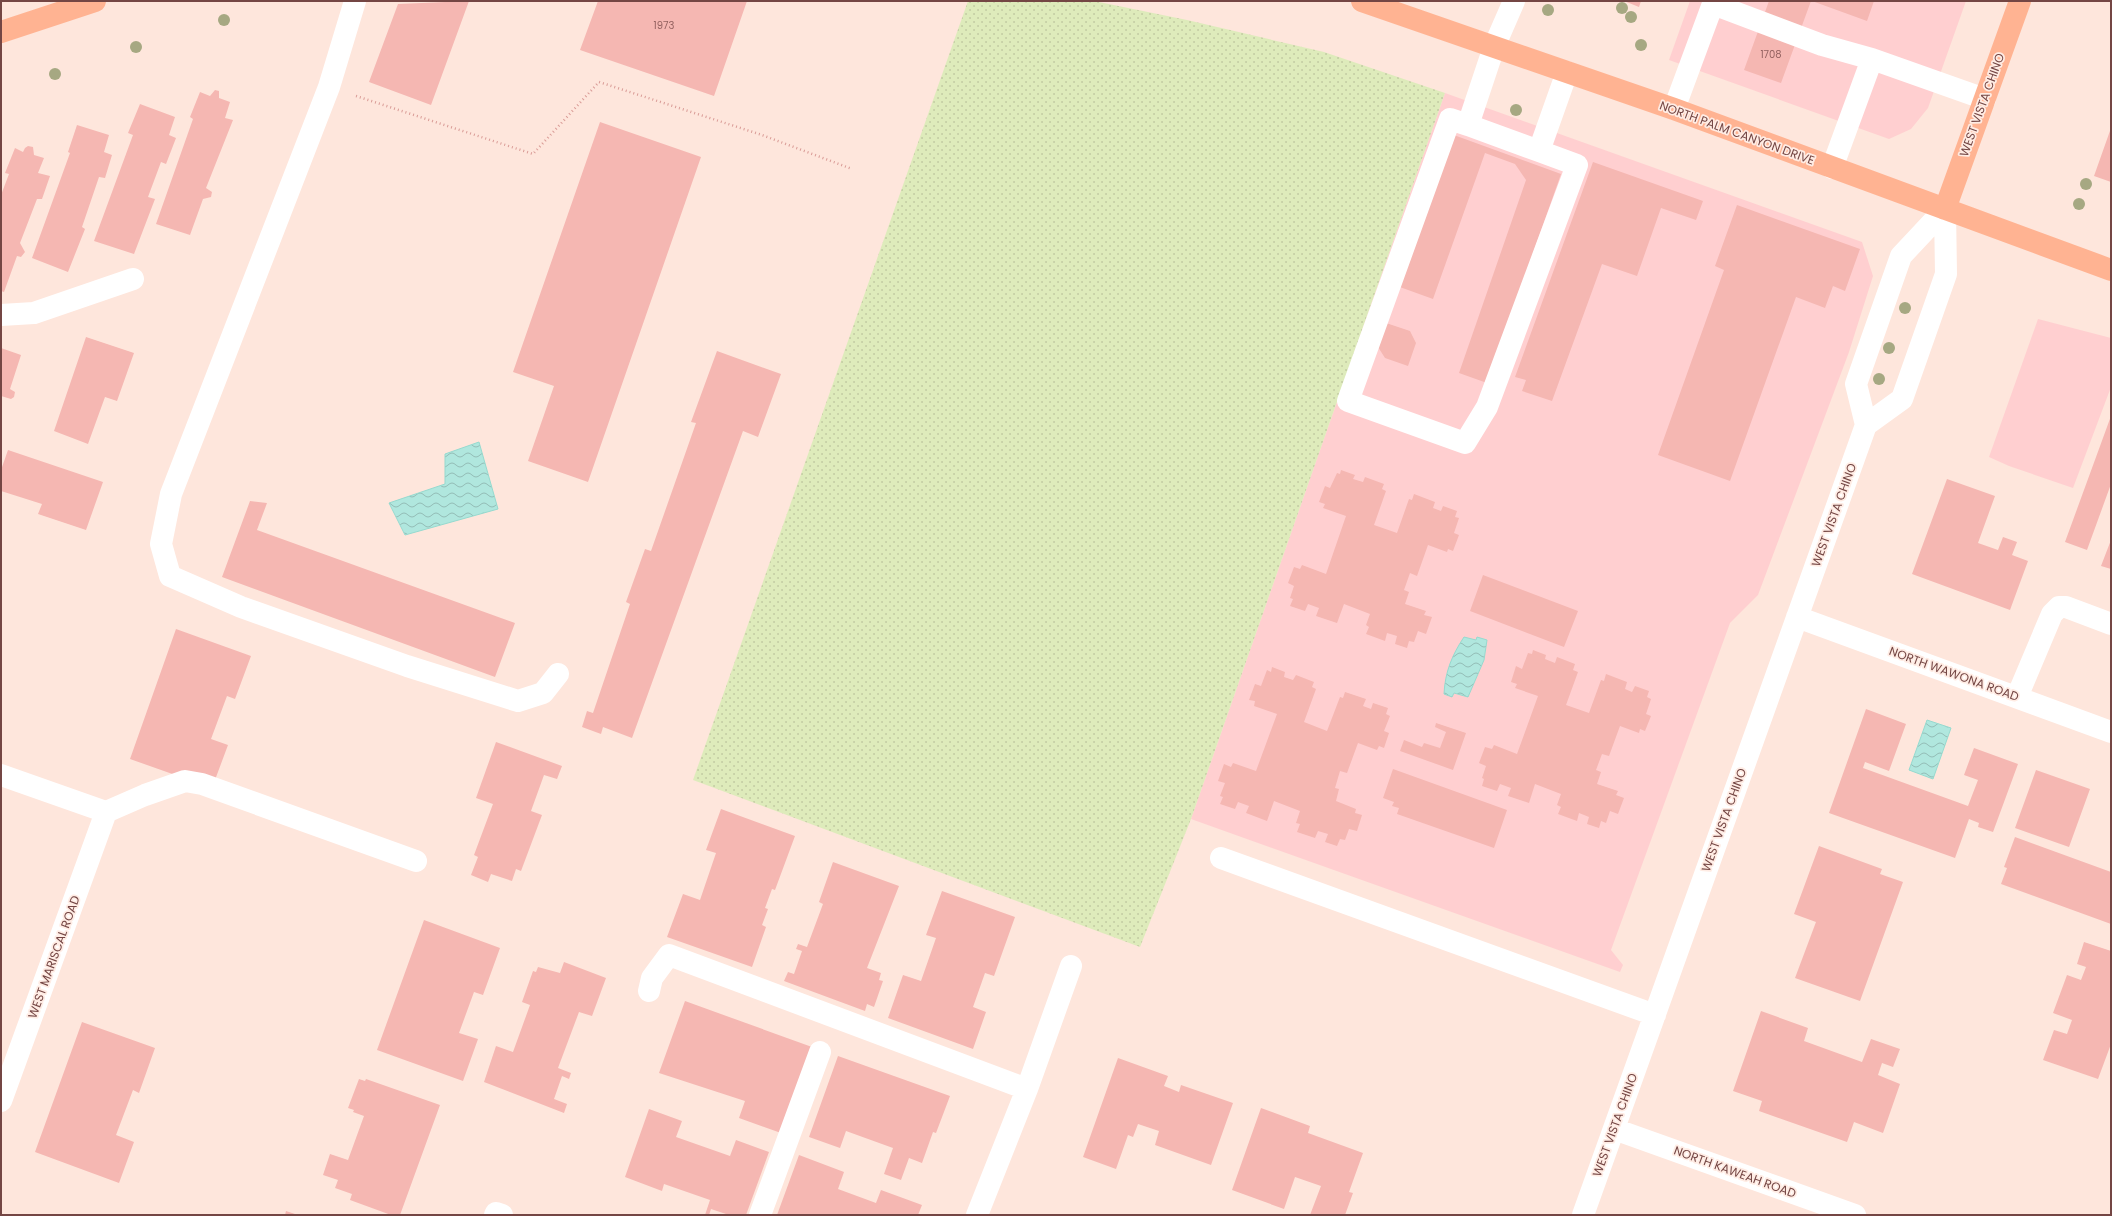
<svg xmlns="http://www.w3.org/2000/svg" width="2112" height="1216" font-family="Poppins,sans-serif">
	<defs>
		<pattern id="grass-dots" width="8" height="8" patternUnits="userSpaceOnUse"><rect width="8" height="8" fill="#deebbb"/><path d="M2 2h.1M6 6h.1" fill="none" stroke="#c2cba2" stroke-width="1.8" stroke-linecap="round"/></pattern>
		<pattern id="water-waves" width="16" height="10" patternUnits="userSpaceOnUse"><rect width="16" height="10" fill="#b0e7de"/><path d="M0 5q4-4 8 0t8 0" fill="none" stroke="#94bdb6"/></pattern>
	</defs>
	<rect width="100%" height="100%" fill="#fee6dc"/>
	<path fill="#ffcfd0" d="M1690,1H1966L1928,108L1911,129L1889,139L1669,60Z
		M1445,93L1862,242L1873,276L1849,352L1758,595L1730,623L1611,950L1623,965L1620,972L1191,819Z
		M2038,319L2111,338V387L2073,488L2009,466L1989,457Z"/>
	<path fill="url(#grass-dots)" d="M968,1H1094L1187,20L1324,52L1445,93L1191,819L1140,947L693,780Z"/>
	<path fill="url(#water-waves)" stroke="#96dacf" d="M479,442L498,509L405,535L389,503L445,484V454Z
		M1464,637L1476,640L1477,637L1487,640L1484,660L1468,697L1454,693L1452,697L1444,694C1445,672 1452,655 1464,637Z
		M1927,720L1951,728L1933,779L1909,770Z"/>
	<path fill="#f5b7b2" d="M469,1L431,105L369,82L398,4Z
		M598,1H747L714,96L580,50Z
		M1624,1H1641L1639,7Z
		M1769,1H1811L1781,83L1744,70Z
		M1812,1H1874L1867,21Z
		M215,90L219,91V98L230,102L225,118L233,120L206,188L212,192L211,197L203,199L190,235L156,224L193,119L190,117L200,92L210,96Z
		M140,104L175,117L169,135L176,138L166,164L161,162L148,197L155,199L134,254L94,241L133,135L128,133Z
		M600,122L701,157L588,482L528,461L554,386L513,372Z
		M77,125L109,135L104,152L112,155L105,178L99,177L82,227L85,229L68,272L32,258L70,153L68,152Z
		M2111,128V182L2094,176Z
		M1451,134L1561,174L1487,383L1459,373L1526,180L1515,164L1485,153L1433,299L1397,286Z
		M28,146L33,147L34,155L44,158L38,173L50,176L42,199H37L20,243L25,252L21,257L17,256L4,292L1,291V195L9,174L5,173L15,148L23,152L25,148Z
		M1593,162L1703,201L1696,220L1661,208L1637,276L1602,264L1552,401L1522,391L1526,380L1515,377Z
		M1737,205L1860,249L1845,291L1833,286L1825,308L1796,297L1730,481L1658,455L1724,270L1715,266Z
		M1386,323L1410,331L1416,343L1408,366L1385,358L1378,347Z
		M86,337L134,353L117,401L105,397L88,444L54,431Z
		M1,348L21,355L10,389L15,392L14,397L11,399L1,396Z
		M717,351L781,374L758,437L743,431L632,738L603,727L601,734L582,727L587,711L593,713L630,604L626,602L645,549L651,551L696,423L691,422Z
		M2111,416V484L2087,550L2065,542Z
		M8,450L103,482L86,530L38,514L42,504L1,491V470Z
		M1341,470L1355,475L1353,479L1363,482L1365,477L1384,484L1382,489L1386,491L1374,525L1397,533L1409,499L1412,500L1414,494L1435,502L1433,508L1441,511L1443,506L1457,511L1455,517L1459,518L1454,533L1459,535L1453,551L1448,549L1447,552L1428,545L1417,576L1410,573L1404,590L1409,592L1405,604L1426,611L1424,615L1432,617L1426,634L1418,631L1414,642L1409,641L1407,648L1395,644L1397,636L1387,633L1385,641L1366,634L1369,627L1366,625L1370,614L1344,604L1337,623L1316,616L1319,608L1308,604L1305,611L1290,606L1293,599L1290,598L1294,586L1288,583L1294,567L1300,569L1302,565L1326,574L1346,516L1323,508L1325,504L1319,502L1325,486L1330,488L1337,473L1340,474Z
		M1947,479L1995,496L1978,543L1998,550L2003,537L2017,542L2012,555L2028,561L2010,610L1912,574Z
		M250,501L267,503L257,530L515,623L495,677L222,577Z
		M2111,540V569L2101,566Z
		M1483,575L1578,611L1564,647L1470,611Z
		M176,629L251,656L235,699L227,696L211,739L228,745L212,788L130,759Z
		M1533,650L1546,655L1545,659L1555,663L1557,657L1575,664L1573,670L1578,672L1566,705L1589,713L1601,680L1604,681L1606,674L1627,682L1625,689L1632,692L1635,686L1649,691L1647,697L1651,699L1646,714L1651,716L1645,731L1640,729L1639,733L1620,726L1609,756L1602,754L1596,770L1601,772L1597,784L1618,791L1616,795L1624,798L1618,814L1610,811L1606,823L1601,821L1599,828L1587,824L1589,817L1579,813L1577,821L1558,814L1561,807L1557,805L1561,794L1535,784L1529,803L1508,796L1511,788L1500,784L1497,791L1482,786L1484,779L1482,778L1486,766L1479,763L1485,747L1492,749L1494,745L1517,754L1538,696L1515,688L1517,684L1511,682L1516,666L1522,669L1528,653L1532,654Z
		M1272,667L1285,672L1284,677L1293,680L1296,675L1314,682L1312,687L1316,689L1304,722L1327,731L1340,697L1343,698L1345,692L1366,699L1363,706L1371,709L1373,703L1388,708L1386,714L1390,716L1384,731L1389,733L1384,748L1379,746L1377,750L1358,743L1347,773L1340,771L1335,788L1339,789L1336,801L1356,809L1355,813L1362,815L1357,831L1349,829L1345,840L1340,839L1337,846L1325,842L1328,834L1318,831L1315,838L1297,832L1300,824L1296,823L1300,811L1274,801L1267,821L1246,813L1249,806L1238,802L1235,809L1220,804L1223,797L1220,796L1225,783L1218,781L1224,764L1231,767L1233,763L1256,771L1277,714L1254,706L1255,701L1249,700L1255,684L1261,686L1267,670L1271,672Z
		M1866,709L1906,724L1889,771L1865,762L1863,768L1968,806L1978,780L1964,775L1974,748L2018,764L1993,832L1978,827L1979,823L1969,819L1955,858L1829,813Z
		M1436,723L1466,733L1453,770L1400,751L1404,740L1422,747L1424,743L1440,748L1446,732L1435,727Z
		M496,742L562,766L557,779L544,775L531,811L542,815L521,871L516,869L512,881L491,874L488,882L471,875L478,857L474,855L493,804L476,798Z
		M1393,769L1507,810L1494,848L1397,814L1399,808L1392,806L1394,802L1383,798Z
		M2036,770L2090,789L2069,847L2015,828Z
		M721,809L795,836L775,890L772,889L765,908L768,909L762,925L766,927L752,967L667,937L683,894L700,900L716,853L706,850Z
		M2015,837L2111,872V924L2001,884L2007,868L2004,867Z
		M1819,846L1882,869L1880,874L1903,882L1860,1001L1795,978L1816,922L1794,914Z
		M833,862L899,886L867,968L881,973L879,980L883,981L874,1007L867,1004L865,1011L784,981L788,972L794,974L802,951L796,949L798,944L807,947L823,904L819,902Z
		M942,891L1015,917L994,976L985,973L973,1007L986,1012L973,1049L888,1018L903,975L921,981L936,938L926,935Z
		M424,920L500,948L483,995L474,992L459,1033L478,1039L463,1081L377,1050Z
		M2084,942L2111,951V1044L2098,1079L2043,1060L2054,1030L2067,1034L2072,1020L2053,1013L2067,975L2081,980L2086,967L2077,964Z
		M564,962L606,978L592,1016L579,1012L558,1068L571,1073L569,1079L562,1076L554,1099L567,1104L564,1113L484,1082L496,1046L513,1052L530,1005L522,1002L533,971L536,972L538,967L560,973Z
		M685,1001L812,1047L781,1133L739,1118L745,1101L659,1073Z
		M1761,1011L1808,1028L1804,1041L1862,1062L1871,1039L1900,1049L1893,1067L1882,1063L1878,1075L1900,1084L1883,1133L1854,1122L1847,1142L1759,1111L1762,1101L1733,1091Z
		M82,1022L155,1048L139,1093L133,1090L116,1135L134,1142L119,1183L35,1152Z
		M838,1056L950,1096L936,1133L933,1132L922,1163L909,1158L901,1180L884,1174L893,1148L846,1131L840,1148L809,1137Z
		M1118,1058L1168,1076L1164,1086L1179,1092L1181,1085L1233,1103L1211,1165L1155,1145L1159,1131L1138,1124L1133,1137L1128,1135L1116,1169L1083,1157Z
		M359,1079L365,1081L366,1079L440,1105L400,1215H391L350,1200L352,1194L335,1188L338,1180L323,1175L330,1154L348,1160L364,1116L353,1112L354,1110L348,1108Z
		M1261,1108L1310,1126L1308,1133L1363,1153L1349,1192L1353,1193L1345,1215H1310L1321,1186L1295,1177L1284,1209L1232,1190Z
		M649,1109L682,1121L676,1137L730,1156L736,1140L769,1152L746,1215H729L711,1209L709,1215H705L710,1200L664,1184L662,1191L625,1177Z
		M799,1155L844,1172L838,1189L876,1203L881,1190L922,1205L918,1215H777Z
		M286,1211L298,1215H285Z"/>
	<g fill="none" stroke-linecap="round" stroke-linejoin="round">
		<path stroke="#d99b96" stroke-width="2.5" stroke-dasharray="1 3" stroke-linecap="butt" d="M356,96L533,154L599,82L762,135L852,169"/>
		<path stroke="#fff" stroke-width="22" d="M355,1L329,87L171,494L161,544L170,576L241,607L407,666L518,701L543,693L558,674
			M1514,1L1494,47L1468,125L1539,151L1567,72
			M1713,4L1822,45L1872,59L1985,99
			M1674,109L1714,1
			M1468,125L1450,119L1348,401L1465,443L1487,407L1577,165L1539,151
			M1832,168L1872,59
			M1,315L34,313L133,279
			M1866,425L1856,384L1901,256L1945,209
			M1797,617L2111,732
			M2017,697L2052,614L2059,607H2066L2111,624
			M1,775L106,812
			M106,812L145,795L185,781L202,784L416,861
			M1221,858L1655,1015
			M649,991L652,978L669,955L1027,1089
			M1,1101L106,812
			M1614,1129L1855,1215
			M495,1215L496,1213L502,1215
			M760,1215L820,1052
			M977,1215L1027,1089L1071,966
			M1583,1215L1866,425L1902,399L1946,274L1945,209"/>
		<path stroke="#ffb392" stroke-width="22" d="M1362,1L1674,109L2111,270
			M1,32L95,1
			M1945,209L2020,1"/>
	</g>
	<g fill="#a6a882">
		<circle cx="1622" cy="8" r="6"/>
		<circle cx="1548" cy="10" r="6"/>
		<circle cx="1631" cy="17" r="6"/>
		<circle cx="224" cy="20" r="6"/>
		<circle cx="1641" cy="45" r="6"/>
		<circle cx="136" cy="47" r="6"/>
		<circle cx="55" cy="74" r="6"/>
		<circle cx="1516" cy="110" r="6"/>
		<circle cx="2086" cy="184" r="6"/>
		<circle cx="2079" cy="204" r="6"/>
		<circle cx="1905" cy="308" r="6"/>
		<circle cx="1889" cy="348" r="6"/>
		<circle cx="1879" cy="379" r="6"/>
	</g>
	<g text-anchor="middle" stroke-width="3.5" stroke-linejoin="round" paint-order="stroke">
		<g font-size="10" fill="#946260">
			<text x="664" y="29">1973</text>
			<text x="1771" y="58">1708</text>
		</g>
		<g font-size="12" fill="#744644" stroke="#ffece4">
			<text transform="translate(1982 105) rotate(-70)" y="4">WEST VISTA CHINO</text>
			<text transform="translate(1737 133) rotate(20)" y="4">NORTH PALM CANYON DRIVE</text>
			<text transform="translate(1834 515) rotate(-70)" y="4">WEST VISTA CHINO</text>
			<text transform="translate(1954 674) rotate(20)" y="4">NORTH WAWONA ROAD</text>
			<text transform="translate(1724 820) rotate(-70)" y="4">WEST VISTA CHINO</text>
			<text transform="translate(54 957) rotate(-70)" y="4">WEST MARISCAL ROAD</text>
			<text transform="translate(1615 1125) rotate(-70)" y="4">WEST VISTA CHINO</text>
			<text transform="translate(1735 1172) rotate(20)" y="4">NORTH KAWEAH ROAD</text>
		</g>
	</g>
	<rect width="2112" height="1216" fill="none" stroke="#744644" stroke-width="4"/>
</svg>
